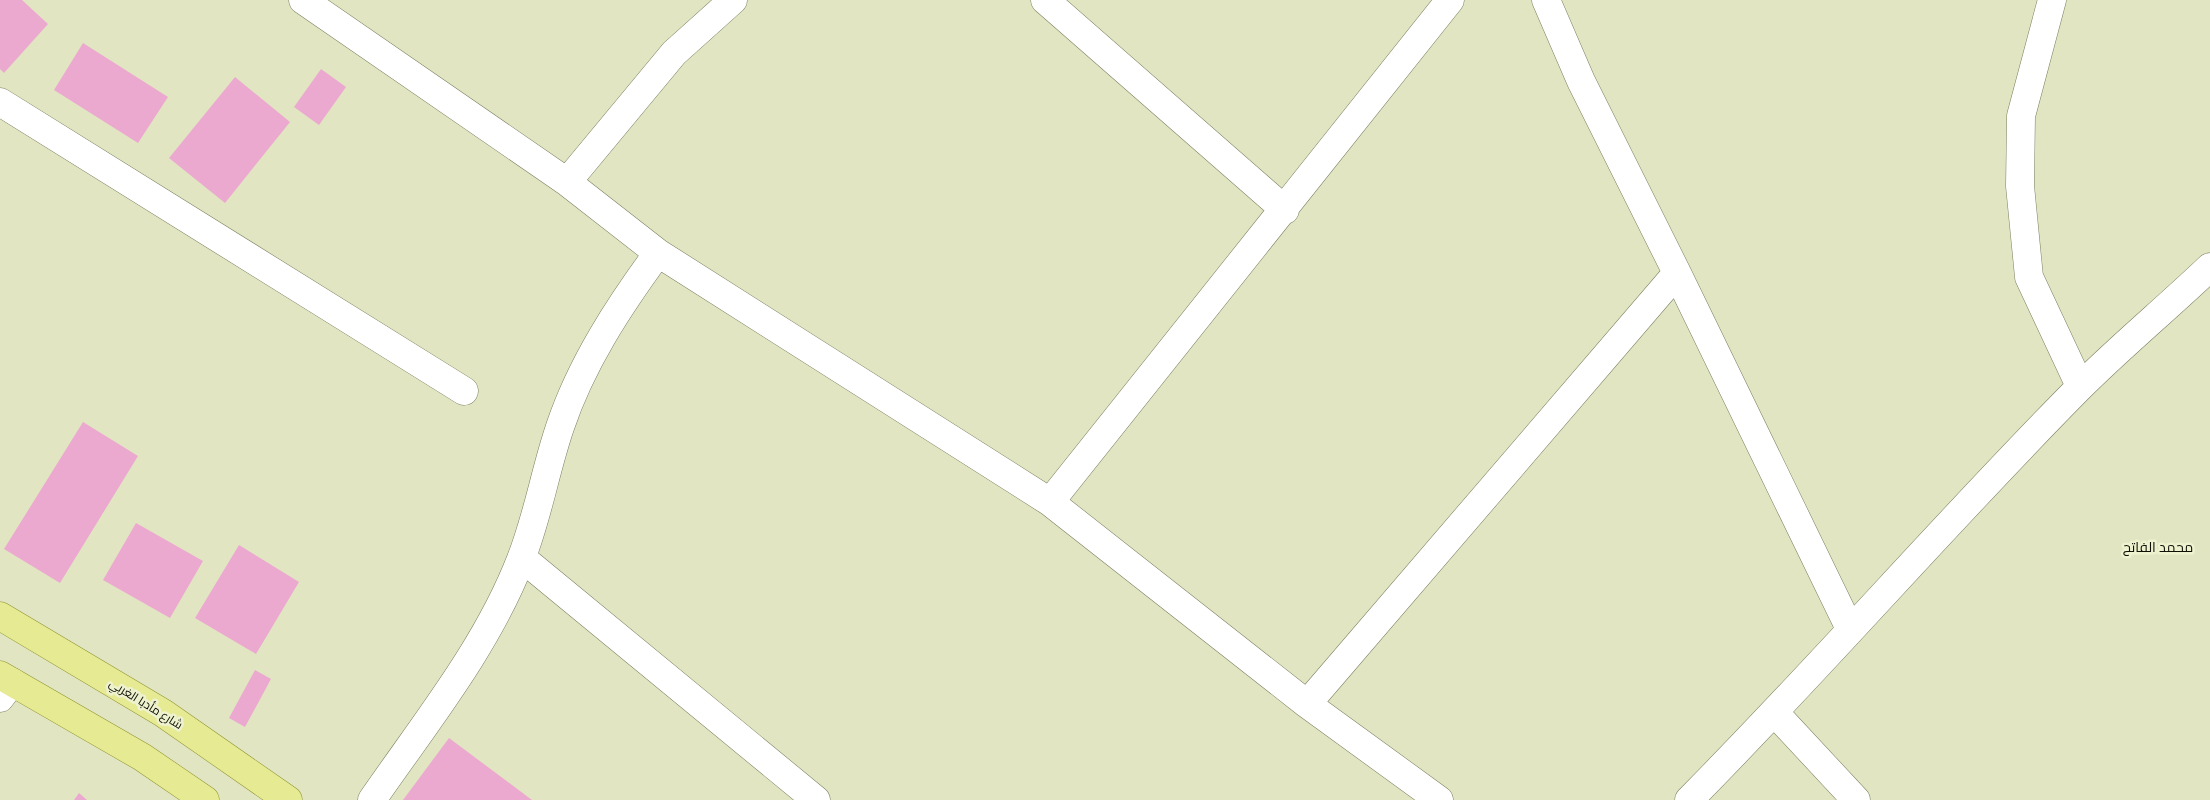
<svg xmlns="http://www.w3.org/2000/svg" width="2210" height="800" font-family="Signika,Cairo,sans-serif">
	<rect width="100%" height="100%" fill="#e1e5c2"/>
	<path fill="#eca9d0" d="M0,0H22L48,24L4,73L0,69Z
		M83,43L168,97L138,143L54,90Z
		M321,69L346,87L319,125L294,107Z
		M235,77L290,122L225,203L169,158Z
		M83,422L138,456L60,583L4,549Z
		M136,523L203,561L170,618L103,580Z
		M239,545L299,582L256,654L195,618Z
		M255,670L271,679L245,727L229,718Z
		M449,738L532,800H403Z
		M79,793L87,800H74Z"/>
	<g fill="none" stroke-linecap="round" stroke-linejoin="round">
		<defs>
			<path id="minor" d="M303,0L567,182L674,53L733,0
				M1045,0L1285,210
				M1546,0L1581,81L1677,273L1850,629
				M2052,0L2021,116L2020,186L2029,277L2080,386
				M0,102L464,391
				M567,182L658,253L1050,502L1307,704L1439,800
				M1050,502L1450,0
				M522,558L816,800
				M0,698L12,682
				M1307,704L1677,273
				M1775,713L1856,800
				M372,800C425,723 487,647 521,559C538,516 545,471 560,427C581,364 619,306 658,253
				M1689,800C1822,666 1946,522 2079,388C2121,346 2167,308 2210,267"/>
			<path id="primary" d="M0,616L163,713L288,800
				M0,675L142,757L205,800"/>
		</defs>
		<use href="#minor" stroke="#7c7f60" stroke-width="29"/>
		<use href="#primary" stroke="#909532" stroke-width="29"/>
		<use href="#minor" stroke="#fff" stroke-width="28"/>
		<use href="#primary" stroke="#e6ea93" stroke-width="28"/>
	</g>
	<g text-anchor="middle" stroke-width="5" stroke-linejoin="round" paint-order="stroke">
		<g font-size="12" fill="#0f1005" stroke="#eef2cf">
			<text transform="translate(146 704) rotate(32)" y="4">شارع مأدبا الغربي</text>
		</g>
		<g font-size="14" fill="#0f1005" stroke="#eef2cf">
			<text x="2158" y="552">محمد الفاتح</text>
		</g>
	</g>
</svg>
